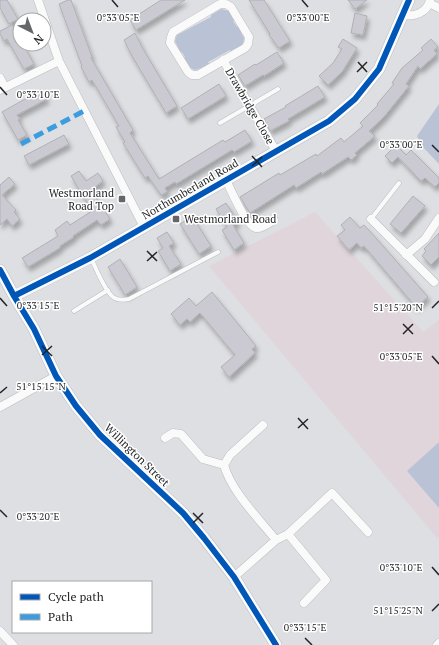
<svg xmlns="http://www.w3.org/2000/svg" width="439" height="645" font-family="'PT Serif',serif">
	<defs>
		<filter id="shadow"><feDropShadow dx="2.5" dy="4.5" stdDeviation="2" flood-color="#0004"/></filter>
	</defs>
	<rect width="100%" height="100%" fill="#dddfe2"/>
	<path fill="#e1d5dc" d="M315,212L423,332L439,320V536L437,538L209,266Z"/>
	<path fill="#bac2d6" d="M221,9L229,11L235,20L233,21L237,27L238,26L244,38L243,45L231,52L230,50L208,62L209,64C193,72 193,73 184,58L185,57L182,52L181,53L175,41L177,35L211,17V15Z
		M439,104V164L421,145L417,136Z
		M439,442V508L407,471Z"/>
	<path fill="#cbc9d2" stroke="#b1b1b4" filter="url(#shadow)" d="M0,0H7L18,19L9,24L0,8Z
		M68,0H71L92,57L91,58L133,130L130,133L159,179L223,140L225,142L245,130L252,141L234,152L232,150L176,184L175,182L165,188L167,192L161,195L148,176L145,178L123,143L125,142L116,127L119,126L92,80L89,82L81,67L82,66L59,4Z
		M161,0H185L136,30L130,20Z
		M249,0H264L290,41L279,48L269,35L270,34Z
		M348,0H367L355,9Z
		M355,13L367,16L363,35L351,33Z
		M12,25L20,39V44H23L34,64L24,69L7,39L4,41L0,34V31Z
		M135,33L143,49L177,106L166,113L132,56L124,40Z
		M343,39L357,48L342,72L328,85L319,76L333,63L342,49L338,47Z
		M431,39L438,47L434,50L437,54L420,69L418,66L406,84L409,86L383,118L369,131L375,136L355,153L357,155L351,160L348,157L322,174L321,172L296,188L294,185L250,213L240,197L279,173L280,175L316,154L317,156L341,138L344,142L363,126L360,123L378,105L377,104L394,84L392,83L402,68L423,50L421,48Z
		M277,52L284,63L264,76L263,75L245,86L238,75L255,64L256,65Z
		M219,84L226,96L188,119L181,108Z
		M318,86L325,97L288,119L289,121L270,131L264,119L286,107L285,106Z
		M41,90L47,99L17,115L20,119L18,120L27,135L18,140L2,112Z
		M64,135L69,144L29,165L24,156Z
		M396,145L406,155L411,150L439,178V183L435,187L425,178L421,181L398,157L392,163L385,156Z
		M79,171L86,181L98,173L103,181L91,190L110,219L101,225L97,220L73,236L74,237L60,246V248L28,267L22,258L58,236L55,230L67,221L70,225L92,211L71,176Z
		M9,177L15,184L2,195L16,210L14,212L20,219L12,226L7,219L0,225V185Z
		M413,196L425,206L401,233L390,224Z
		M226,203L238,222L233,225L244,243L234,250L222,230L227,227L216,209Z
		M192,216L211,246L199,254L180,224Z
		M350,217L360,228L364,225L376,238L428,297L416,307L364,246L361,248L357,243L349,250L337,236L345,230L341,225Z
		M167,232L174,243L169,246L181,264L170,271L158,251L163,248L157,238Z
		M439,233V257L431,265L422,256L426,251L424,249Z
		M120,259L137,287L125,295L108,267Z
		M212,292L256,346L252,349L255,353L229,377L221,367L235,355L200,313L190,322L187,319L180,325L171,314L189,298L196,306Z"/>
	<g fill="none" stroke-linecap="round" stroke-linejoin="round">
		<defs>
			<path id="lane" d="M220,123L278,89
				M371,219L399,183
				M91,258C96,268 104,290 113,297C118,301 124,300 129,299L218,252
				M74,311L108,290"/>
			<path id="street" d="M38,0L59,61L144,227
				M429,3L439,8
				M220,4H226L231,7L249,37L248,44L245,48L198,75H192L188,72L170,43L171,37L173,32Z
				M402,14C413,18 427,13 430,0
				M223,60L276,151
				M0,78L5,87
				M0,90L59,61
				M226,180C231,190 246,226 256,228C262,229 269,223 274,220
				M371,219L434,282
				M406,255L425,239L439,218
				M0,407L56,376
				M165,438L173,433L181,434L203,459L224,465C231,491 259,519 276,540
				M224,465L230,455L263,425
				M288,534L326,580L304,603
				M234,577L276,540L288,534L332,493L368,532
				M0,631L13,645
				M437,645L439,643"/>
			<path id="secondary" d="M0,270L14,296L34,329L56,376L76,406L100,435L183,513L204,538L234,577L276,645
				M14,296L90,258L329,121L355,99L379,69L409,0"/>
		</defs>
		<use href="#lane" stroke="#bcbdbf" stroke-width="5"/>
		<use href="#street" stroke="#bcbdbf" stroke-width="9"/>
		<use href="#secondary" stroke="#bcbdbf" stroke-width="12"/>
		<use href="#lane" stroke="#fafafb" stroke-width="4"/>
		<use href="#street" stroke="#fafafb" stroke-width="8"/>
		<use href="#secondary" stroke="#fafafb" stroke-width="11"/>
		<path stroke="#3c9ce0" stroke-width="5" stroke-dasharray="10 5" stroke-linecap="butt" d="M21,144L84,111"/>
		<defs>
			<path id="cycleway" d="M0,270L14,296L34,329L56,376L76,406L100,435L183,513L204,538L234,577L276,645
				M14,296L90,258L329,121L355,99L379,69L409,0"/>
		</defs>
		<use href="#cycleway" stroke="#fff" stroke-width="8"/>
		<use href="#cycleway" stroke="#0057b8" stroke-width="6"/>
	</g>
	<path fill="none" stroke="#242527" stroke-width="1.5" d="M112,0L118,7M302,0L308,7M358,62L367,72M357,72L367,62M0,87L7,95M432,145L439,152M252,156L262,167M252,166L262,157M147,251L157,261M147,261L157,252M0,298L7,306M432,308L439,301M403,324L413,334M403,334L413,324M42,346L52,356M42,355L52,346M432,356L439,364M0,393L7,387M298,418L308,429M298,428L308,419M0,510L7,517M193,513L203,523M193,523L203,513M432,567L439,575M432,611L439,604M305,638L312,645"/>
	<g fill="#656668" stroke="#fff" stroke-width="1.5">
		<rect x="118" y="195" width="8" height="8" rx="2"/>
		<rect x="172" y="215" width="8" height="8" rx="2"/>
	</g>
	<g text-anchor="middle" stroke-width="3" stroke-linejoin="round" paint-order="stroke">
		<g font-size="11" fill="#242527" stroke="#fff">
			<text transform="translate(250 106) rotate(60)" y="4">Drawbridge Close</text>
			<text transform="translate(190 189) rotate(-30)" y="4">Northumberland Road</text>
			<text transform="translate(137 455) rotate(44)" y="4">Willington Street</text>
		</g>
		<g font-size="11" fill="#242527" stroke="#fff" text-anchor="end">
			<text x="114" y="197">Westmorland<tspan x="114" dy="13">Road Top</tspan></text>
			<text x="184" y="223" text-anchor="start">Westmorland Road</text>
		</g>
	</g>
	<g font-size="10" text-anchor="middle" fill="#242527" stroke="#fff" stroke-width="3" stroke-linejoin="round" paint-order="stroke">
		<text x="118" y="21">0°33'05"E</text>
		<text x="308" y="21">0°33'00"E</text>
		<text x="38" y="98">0°33'10"E</text>
		<text x="401" y="148">0°33'00"E</text>
		<text x="38" y="309">0°33'15"E</text>
		<text x="398" y="311">51°15'20"N</text>
		<text x="401" y="360">0°33'05"E</text>
		<text x="41" y="390">51°15'15"N</text>
		<text x="38" y="520">0°33'20"E</text>
		<text x="401" y="571">0°33'10"E</text>
		<text x="398" y="614">51°15'25"N</text>
		<text x="305" y="631">0°33'15"E</text>
	</g>
	<rect x="12" y="581" width="140" height="52" fill="#ffffff" stroke="#a7a8a9"/>
	<rect x="20" y="594" width="20" height="6" fill="#0057b8" stroke="#a7a8a9"/>
	<text x="48" y="601" font-size="12" fill="#242527">Cycle path</text>
	<rect x="20" y="614" width="20" height="6" fill="#3c9ce0" stroke="#a7a8a9"/>
	<text x="48" y="621" font-size="12" fill="#242527">Path</text>
	<g transform="translate(32 32) rotate(138)"><circle r="19" fill="#ffffff" stroke="#a7a8a9"/>
	<path d="M0-3L7 15L0 10L-7 15Z" fill="#656668"/>
	<text y="-6" font-size="11" font-weight="bold" text-anchor="middle" fill="#242527">N</text>
	</g>
</svg>
